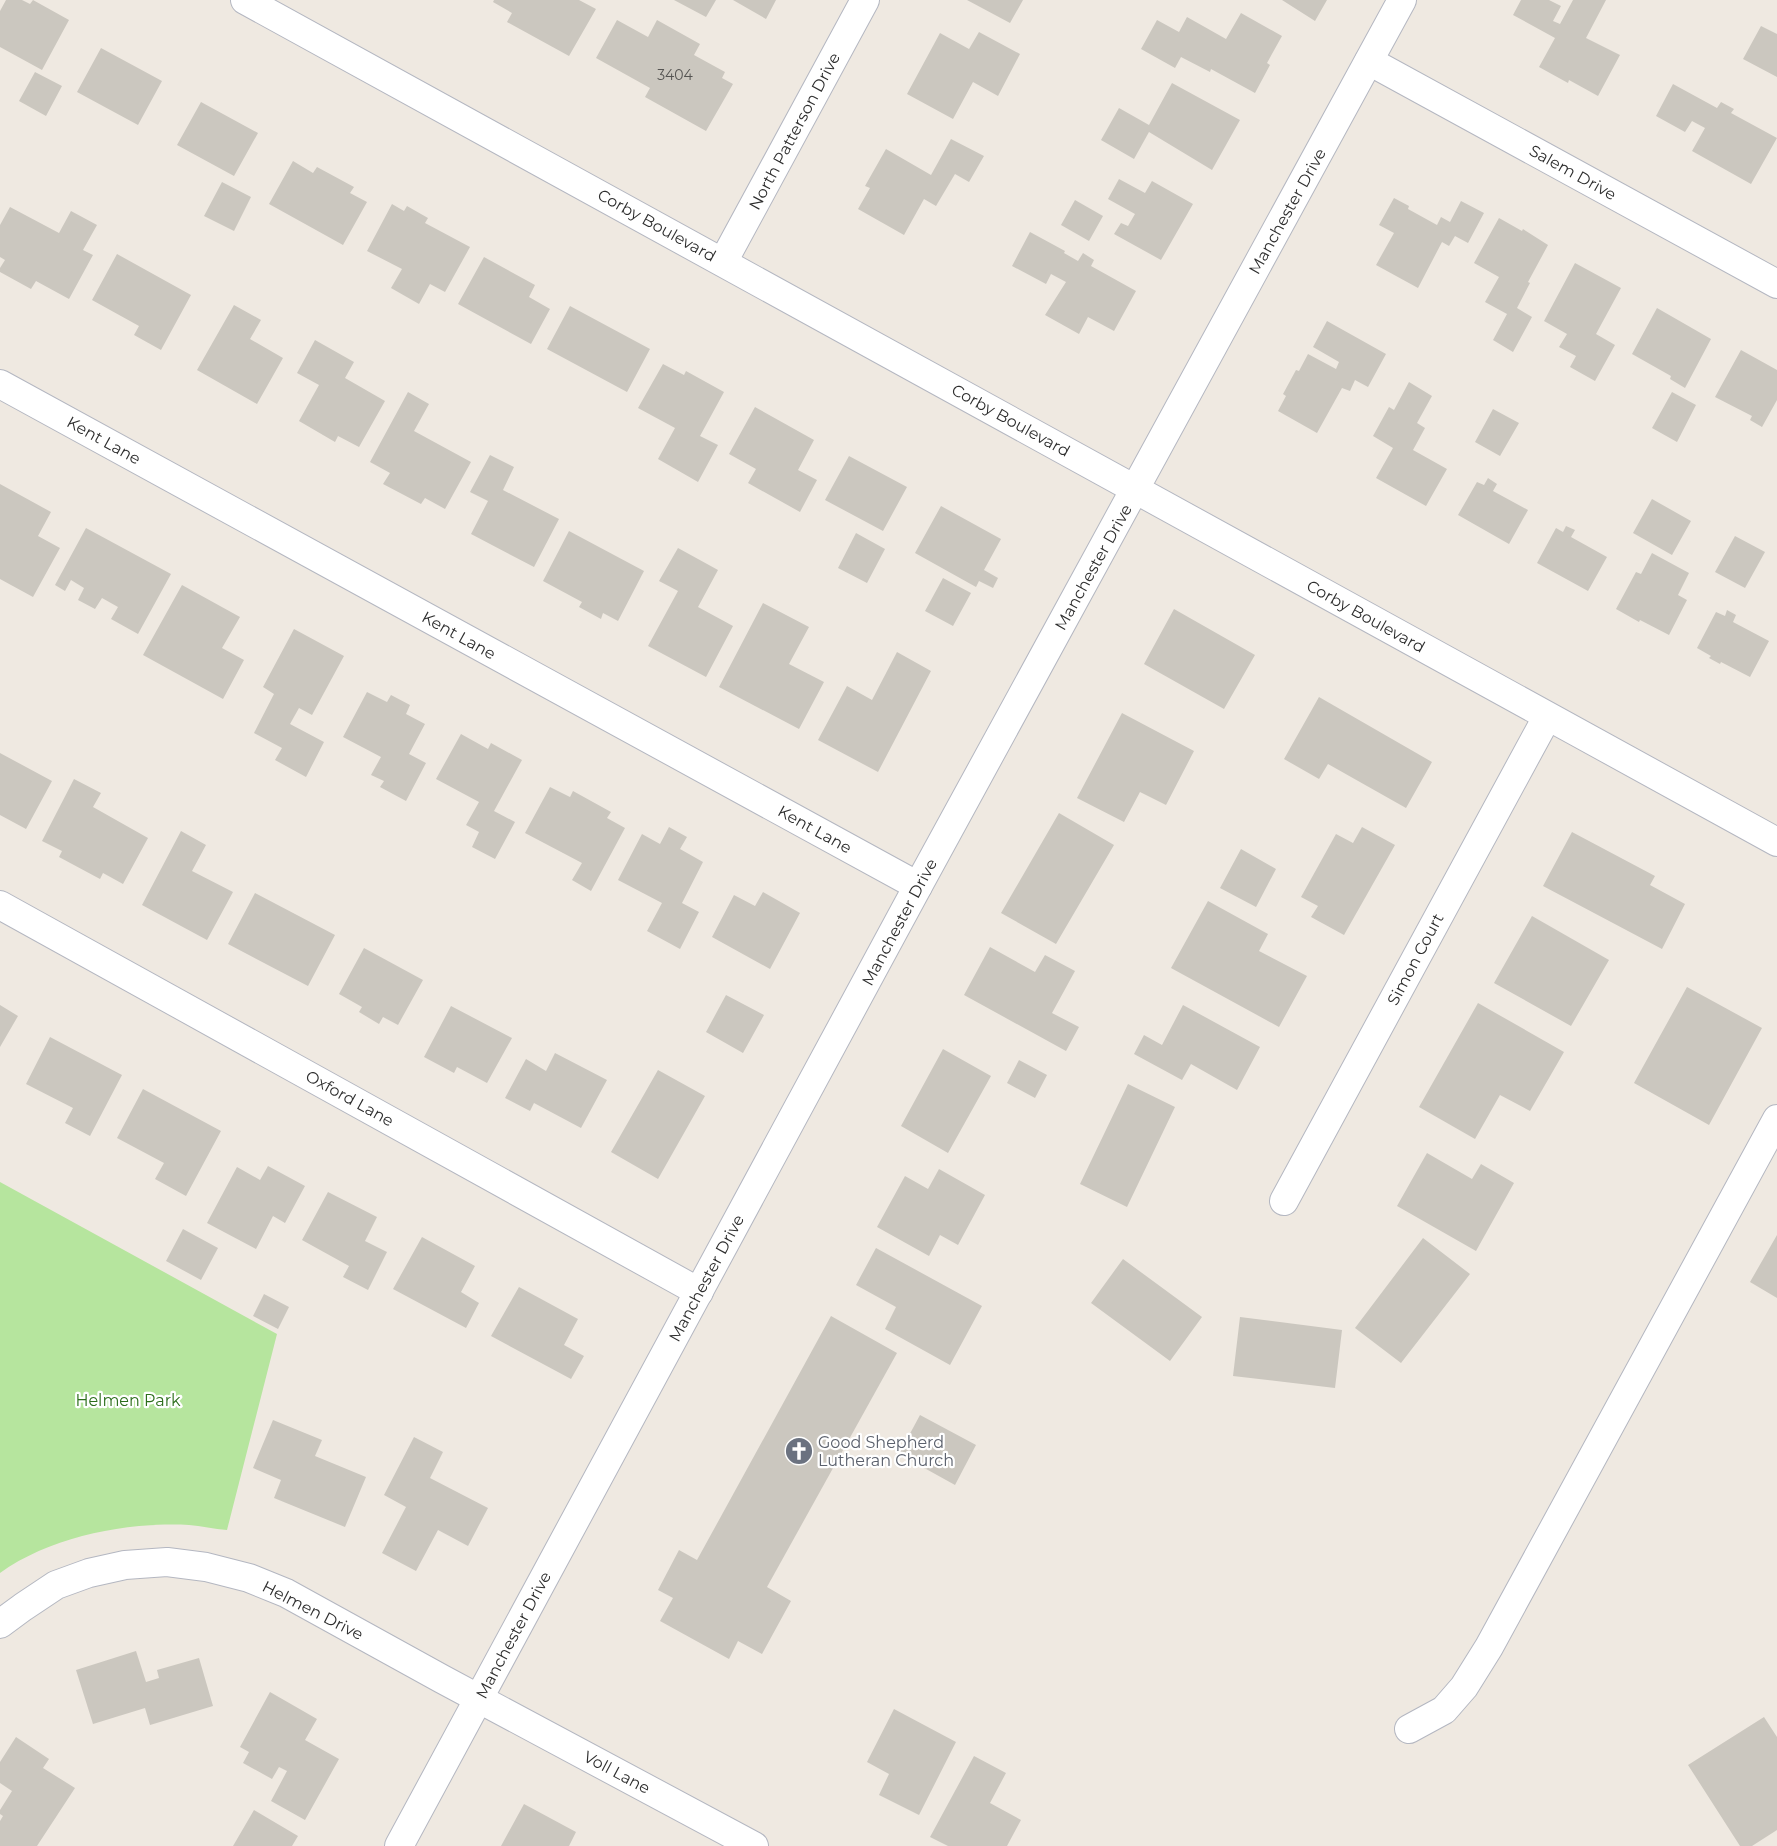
<svg xmlns="http://www.w3.org/2000/svg" width="1777" height="1846" font-family="Montserrat,sans-serif">
	<rect width="100%" height="100%" fill="#efe9e1"/>
	<path fill="#b6e59e" d="M0,1182L277,1334L227,1530C214,1529 201,1526 189,1525C127,1522 52,1536 0,1573Z"/>
	<path fill="#cbc7bf" d="M6,0H22L30,4L33,0L69,20L42,70L0,47V11Z
		M494,0H579L596,9L569,56L507,22L512,13L493,2Z
		M674,0H716L706,17Z
		M733,0H776L766,19Z
		M967,0H1023L1010,23Z
		M1282,0H1327L1315,21Z
		M1521,0H1549L1561,6L1553,21L1560,24L1573,0H1606L1586,38L1620,55L1598,96L1569,80L1568,83L1539,67L1555,38L1513,15Z
		M1241,13L1282,36L1267,63L1270,65L1255,93L1211,69L1210,72L1181,57L1175,68L1141,49L1157,20L1179,32L1187,17L1226,39Z
		M617,20L648,37L657,20L700,44L694,55L725,72L722,78L733,84L706,131L645,97L650,88L596,58Z
		M1761,26L1777,34V77L1743,59Z
		M979,32L1020,54L998,96L973,82L953,119L907,94L940,33L969,49Z
		M101,48L162,81L138,125L77,92Z
		M35,72L62,86L46,116L19,101Z
		M1172,83L1240,120L1212,170L1149,132L1134,159L1101,140L1119,108L1149,125Z
		M1673,84L1717,108L1721,102L1734,109L1731,113L1777,138L1751,184L1692,151L1705,128L1692,121L1685,132L1656,116Z
		M201,102L258,133L234,176L177,145Z
		M951,139L984,156L969,182L955,174L936,206L924,199L904,235L858,209L870,188L865,186L886,149L931,175Z
		M293,161L313,173L317,167L354,187L350,193L367,202L343,245L269,204Z
		M1119,179L1145,193L1152,181L1193,204L1161,260L1114,234L1121,223L1128,226L1135,214L1108,199Z
		M222,182L251,197L234,231L204,216Z
		M1394,198L1409,206L1408,209L1437,225L1441,217L1450,222L1461,201L1484,213L1468,243L1455,236L1449,246L1442,242L1418,288L1376,265L1394,233L1379,225Z
		M1075,200L1103,216L1089,241L1061,225Z
		M392,204L404,211L407,206L428,218L425,223L470,247L445,292L430,284L419,304L391,288L402,269L367,251Z
		M10,207L59,233L71,211L97,225L83,250L93,255L69,299L36,281L31,289L0,272V268L5,260L0,257V225Z
		M1499,218L1522,231L1523,229L1548,245L1528,282L1530,283L1517,308L1532,317L1513,352L1493,340L1507,314L1485,302L1499,277L1474,263Z
		M1030,232L1065,251L1064,253L1078,261L1083,253L1094,260L1091,266L1136,291L1114,331L1088,317L1079,334L1045,315L1066,282L1051,274L1046,284L1012,266Z
		M117,254L191,295L161,350L134,335L139,326L92,300Z
		M484,257L535,285L529,297L550,309L531,344L458,304Z
		M1575,263L1621,288L1596,334L1615,345L1595,381L1570,367L1576,356L1559,347L1567,334L1544,321Z
		M234,305L261,320L250,339L283,358L257,404L197,370Z
		M570,306L650,349L627,392L547,349Z
		M1657,308L1711,339L1685,388L1670,379L1671,376L1632,354Z
		M1327,321L1386,354L1368,387L1355,380L1350,391L1342,388L1317,433L1278,411L1286,396L1283,394L1296,370L1299,371L1308,354L1336,369L1339,362L1313,347Z
		M315,340L354,362L345,378L385,401L359,447L338,436L335,442L299,421L319,385L297,373Z
		M1741,350L1777,370V400L1762,427L1750,420L1752,416L1715,397Z
		M663,364L684,375L686,371L724,392L700,436L718,445L698,482L658,459L675,428L638,408Z
		M1409,382L1432,396L1417,423L1425,428L1413,450L1447,469L1426,506L1376,478L1393,448L1373,436L1389,407L1394,410Z
		M408,392L429,404L414,431L471,462L445,509L425,498L421,504L383,484L390,473L370,462Z
		M1672,392L1696,405L1677,442L1652,428Z
		M755,407L814,440L798,470L817,480L800,512L748,483L756,469L729,454Z
		M1493,409L1519,423L1500,456L1475,442Z
		M490,455L514,467L503,490L559,519L534,567L471,534L488,501L470,492Z
		M849,456L907,487L883,531L825,500Z
		M1488,478L1497,484L1493,491L1528,510L1509,544L1458,515L1477,482L1484,485Z
		M0,484L51,512L38,536L60,548L33,597L0,579Z
		M1652,499L1691,521L1672,555L1633,533Z
		M941,506L1001,539L984,570L998,578L993,588L979,581L976,587L915,553Z
		M1566,526L1575,530L1571,537L1607,557L1588,591L1537,563L1556,528L1563,532Z
		M86,528L171,574L138,634L111,619L118,607L102,598L95,609L78,600L84,588L71,580L65,591L55,585Z
		M569,531L644,571L618,621L603,613L601,619L579,607L582,602L543,581Z
		M856,533L885,549L867,583L838,568Z
		M1735,536L1765,552L1745,588L1715,572Z
		M678,548L718,570L698,607L733,626L706,677L648,646L678,591L659,581Z
		M1652,553L1689,573L1678,595L1687,600L1669,635L1640,620L1639,622L1616,609L1636,572L1641,574Z
		M943,578L971,593L953,626L925,611Z
		M182,585L240,617L222,648L244,660L223,699L143,655Z
		M763,603L809,627L789,664L824,682L799,729L719,687Z
		M1174,609L1255,655L1224,709L1144,664Z
		M1727,610L1736,615L1733,622L1769,641L1750,677L1721,662L1720,664L1709,658L1711,656L1697,648L1716,612L1725,616Z
		M294,629L344,656L312,715L299,708L290,724L324,742L306,777L275,760L282,748L254,733L274,694L263,687Z
		M897,652L931,671L878,772L818,740L847,686L872,700Z
		M367,692L387,702L391,695L410,705L406,714L425,724L409,754L426,763L406,801L380,787L384,781L371,775L381,757L343,737Z
		M1319,697L1432,762L1406,808L1328,764L1319,779L1284,759Z
		M1122,713L1194,751L1166,805L1140,792L1124,822L1077,798Z
		M461,734L488,749L491,743L522,760L494,811L515,822L495,859L472,847L479,832L466,825L479,802L436,779Z
		M0,753L52,781L26,829L0,815Z
		M74,779L101,793L93,807L148,838L123,884L103,873L100,879L59,857L62,851L42,841Z
		M550,787L570,797L573,791L611,812L607,818L625,828L591,891L572,880L582,863L525,833Z
		M1059,813L1114,845L1056,944L1001,913Z
		M669,827L687,837L680,849L703,862L682,903L699,912L680,949L647,931L662,903L618,880L642,834L660,844Z
		M1362,827L1395,845L1344,935L1311,917L1318,906L1301,897L1336,834L1353,843Z
		M181,831L206,845L192,871L233,892L207,940L142,905Z
		M1572,832L1655,876L1650,885L1685,904L1662,949L1543,886Z
		M1241,849L1276,869L1256,907L1220,888Z
		M763,892L800,913L770,969L712,937L734,895L755,906Z
		M255,893L335,935L308,986L228,944Z
		M1208,901L1268,934L1259,951L1307,976L1279,1027L1171,968Z
		M1532,916L1609,960L1571,1026L1494,983Z
		M990,947L1035,972L1045,955L1075,971L1052,1013L1079,1027L1066,1051L964,995Z
		M364,948L423,980L398,1025L383,1017L379,1024L359,1012L362,1007L339,994Z
		M1687,987L1762,1028L1709,1125L1634,1083Z
		M726,995L764,1015L743,1053L706,1032Z
		M1478,1003L1564,1052L1530,1111L1500,1095L1475,1139L1419,1107Z
		M0,1005L18,1016L0,1047Z
		M1183,1005L1260,1047L1237,1090L1191,1064L1182,1080L1134,1054L1144,1035L1162,1045Z
		M451,1006L512,1038L487,1083L457,1067L454,1073L424,1057Z
		M50,1037L122,1075L90,1136L65,1123L73,1108L26,1084Z
		M943,1049L991,1076L948,1153L901,1126Z
		M555,1053L607,1080L581,1128L534,1103L530,1111L505,1098L526,1059L546,1071Z
		M1019,1060L1047,1075L1035,1098L1007,1083Z
		M658,1070L705,1096L658,1179L611,1152Z
		M1128,1084L1175,1107L1127,1207L1080,1184Z
		M143,1089L221,1131L186,1196L155,1179L164,1163L117,1138Z
		M1427,1153L1472,1179L1481,1164L1514,1183L1476,1251L1397,1206Z
		M268,1166L305,1186L285,1223L273,1216L256,1249L207,1223L237,1167L260,1180Z
		M939,1169L985,1195L958,1245L940,1235L929,1256L877,1227L905,1176L928,1189Z
		M328,1192L377,1217L365,1241L387,1252L368,1290L343,1277L349,1266L302,1240Z
		M183,1229L218,1248L201,1280L166,1261Z
		M1777,1235V1298L1750,1282Z
		M422,1237L475,1266L461,1292L479,1303L466,1328L393,1289Z
		M1423,1238L1470,1274L1401,1363L1355,1328Z
		M876,1248L982,1306L950,1365L885,1329L896,1307L856,1285Z
		M1123,1259L1202,1317L1170,1361L1091,1303Z
		M519,1287L578,1319L564,1345L584,1356L571,1379L491,1336Z
		M264,1294L289,1307L278,1329L253,1316Z
		M831,1316L897,1353L767,1587L791,1601L762,1654L738,1641L729,1659L660,1621L673,1598L658,1590L679,1550L697,1560Z
		M1240,1317L1342,1330L1335,1388L1233,1376Z
		M920,1415L976,1445L955,1485L899,1454Z
		M273,1420L322,1440L315,1456L366,1477L345,1527L274,1498L281,1480L253,1468Z
		M414,1437L443,1452L430,1478L488,1508L468,1546L438,1530L416,1571L382,1553L406,1507L384,1495Z
		M136,1651L146,1682L159,1678L157,1670L199,1658L213,1706L150,1725L145,1708L93,1724L76,1670Z
		M270,1692L317,1719L305,1740L339,1759L305,1820L271,1801L287,1771L279,1767L272,1779L243,1763L249,1752L240,1747Z
		M894,1709L956,1742L919,1815L879,1795L889,1774L867,1762Z
		M1764,1717L1777,1737V1830L1752,1846H1740L1688,1765Z
		M16,1737L49,1759L43,1768L75,1788L37,1846H0V1821L3,1816L0,1814V1810L12,1791L0,1783V1762Z
		M974,1756L1006,1773L990,1803L1021,1820L1007,1846H948L930,1837Z
		M524,1804L576,1832L569,1846H501Z
		M254,1810L298,1836L292,1846H233Z"/>
	<g fill="none" stroke-linecap="round" stroke-linejoin="round">
		<defs>
			<path id="minor" d="M1369,61L1777,284
				M723,262L865,0
				M0,384L918,886
				M0,905L699,1292
				M1284,1201L1547,717
				M0,1624L23,1607L56,1585L89,1573L125,1565L167,1562L206,1567L249,1578L286,1593L442,1679L754,1846
				M1409,1729L1444,1710L1464,1687L1489,1647L1777,1119"/>
			<path id="tertiary" d="M245,0L1777,842
				M399,1846L918,886L1402,0"/>
		</defs>
		<use href="#minor" stroke="#b4b7c1" stroke-width="30"/>
		<use href="#tertiary" stroke="#b4b7c1" stroke-width="30"/>
		<use href="#minor" stroke="#fff" stroke-width="28"/>
		<use href="#tertiary" stroke="#fff" stroke-width="28"/>
	</g>
	<defs>
		<symbol id="church-disc" viewBox="-11 -11 22 22"><circle r="9.5" fill="#6b7280" stroke="#fff"/><path d="M-1.2-6h2.4v3.5h3.3v2.4h-3.3V6h-2.4V-.1h-3.3v-2.4h3.3Z" fill="#fff"/></symbol>
	</defs>
	<g fill-rule="evenodd">
		<use href="#church-disc" x="783" y="1435" width="32" height="32"/>
	</g>
	<g text-anchor="middle" stroke-width="4.5" stroke-linejoin="round" paint-order="stroke">
		<g font-size="14" fill="#555452">
			<text x="675" y="80">3404</text>
		</g>
		<g font-size="16" fill="#2e2e2e" stroke="#fff">
			<text transform="translate(794 131) rotate(-62)" y="6">North Patterson Drive</text>
			<text transform="translate(1573 172) rotate(29)" y="6">Salem Drive</text>
			<text transform="translate(1287 211) rotate(-61)" y="6">Manchester Drive</text>
			<text transform="translate(657 225) rotate(29)" y="6">Corby Boulevard</text>
			<text transform="translate(1011 420) rotate(29)" y="6">Corby Boulevard</text>
			<text transform="translate(104 440) rotate(29)" y="6">Kent Lane</text>
			<text transform="translate(1093 567) rotate(-61)" y="6">Manchester Drive</text>
			<text transform="translate(1366 616) rotate(29)" y="6">Corby Boulevard</text>
			<text transform="translate(459 635) rotate(29)" y="6">Kent Lane</text>
			<text transform="translate(815 829) rotate(29)" y="6">Kent Lane</text>
			<text transform="translate(899 922) rotate(-62)" y="6">Manchester Drive</text>
			<text transform="translate(1415 959) rotate(-62)" y="6">Simon Court</text>
			<text transform="translate(350 1098) rotate(29)" y="6">Oxford Lane</text>
			<text transform="translate(706 1278) rotate(-62)" y="6">Manchester Drive</text>
			<text transform="translate(313 1610) rotate(27)" y="6">Helmen Drive</text>
			<text transform="translate(513 1635) rotate(-62)" y="6">Manchester Drive</text>
			<text transform="translate(617 1772) rotate(28)" y="6">Voll Lane</text>
		</g>
		<g font-size="16" fill="#2c6e1b" stroke="#fff">
			<text x="128" y="1406">Helmen Park</text>
		</g>
		<g font-size="16" fill="#5b616d" stroke="#fff" text-anchor="start">
			<text x="818" y="1448">Good Shepherd<tspan x="818" dy="18">Lutheran Church</tspan></text>
		</g>
	</g>
</svg>
